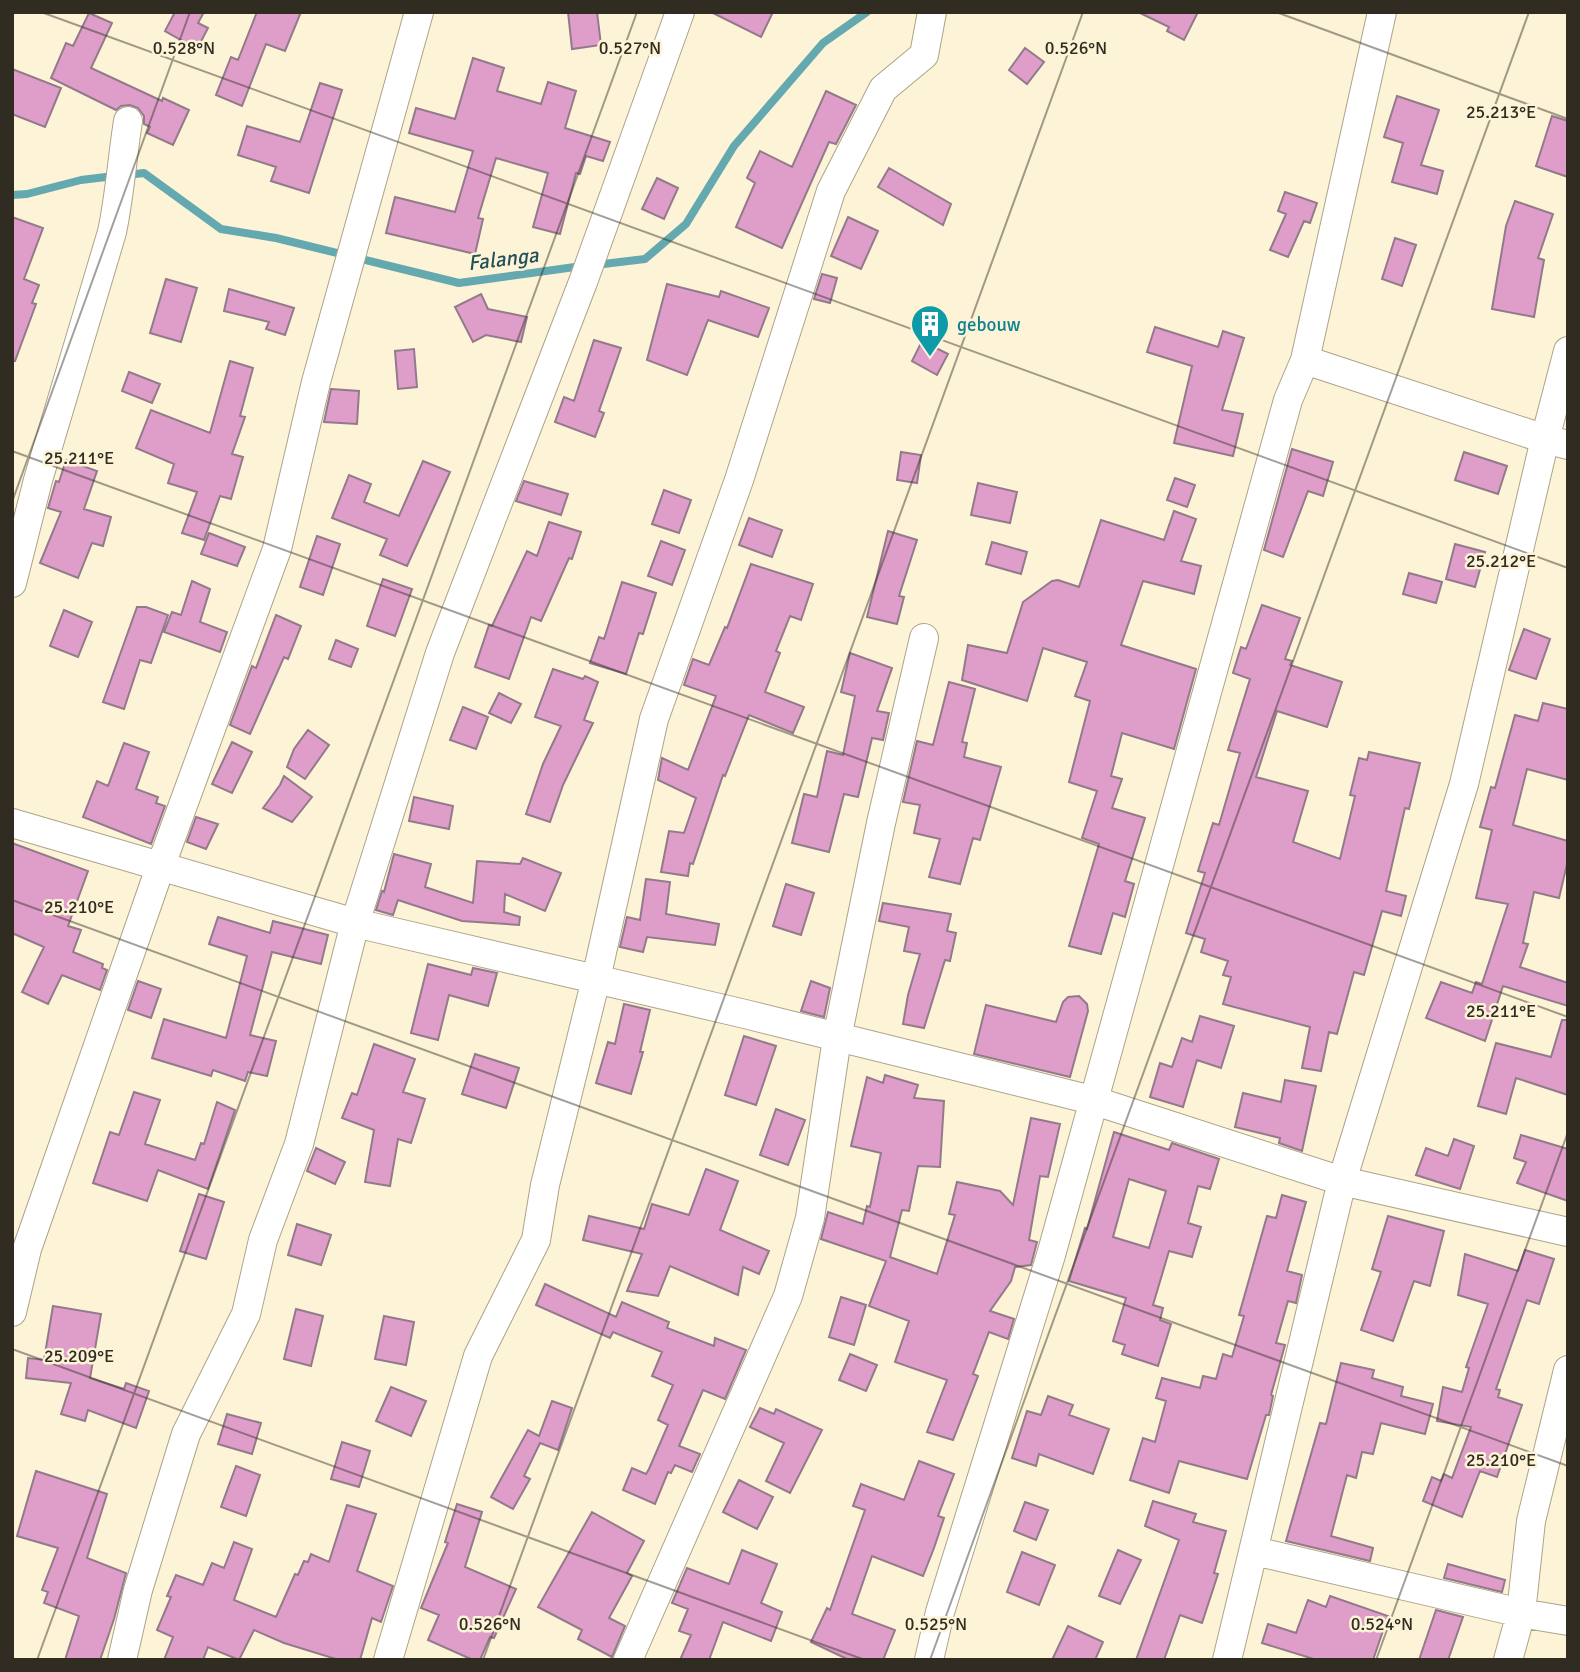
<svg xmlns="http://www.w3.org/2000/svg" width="1580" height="1672" font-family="Signika,sans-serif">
	<rect width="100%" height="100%" fill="#fdf3d7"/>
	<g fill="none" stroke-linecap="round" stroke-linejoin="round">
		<path stroke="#64a8b0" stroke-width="8" d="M127,175L144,173L221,229L276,238L459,283L582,266
			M12,195L27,194L81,180L114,176
			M595,265L645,259L686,224L734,146L823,43L867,12"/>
	</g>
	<path fill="#df9eca" stroke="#937a8a" stroke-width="2" fill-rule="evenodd" d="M175,12H204L198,23L208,28L197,49L165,31Z
		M257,12H301L285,51L266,44L242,106L216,95L231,57L238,60Z
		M568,12H597L601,45L572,49Z
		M711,12H773L761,37Z
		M1138,12H1198L1184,40L1167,31L1169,27Z
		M89,13L112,23L91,68L162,101L163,98L189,110L173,145L147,133L150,127L144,124V116L138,108L130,105L121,106L116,110L51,78L66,43L73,46Z
		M1025,48L1044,62L1027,84L1009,70Z
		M473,58L504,68L497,91L541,104L548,82L576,91L565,128L610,142L603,161L586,156L580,174L576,173L560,234L533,227L548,173L496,158L478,218L483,219L475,254L386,233L395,197L455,212L473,151L409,133L416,108L455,119Z
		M12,69L61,88L45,127L12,114Z
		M320,83L342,90L309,193L271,181L276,167L238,155L247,126L300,142Z
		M826,91L856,105L836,144L829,142L782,248L736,227L755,183L747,178L760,151L792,167Z
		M1397,96L1439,110L1421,165L1443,171L1437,194L1392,182L1403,143L1384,137Z
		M1552,116L1568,121V177L1536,166Z
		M889,168L951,204L943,225L878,187Z
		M657,178L678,188L664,219L642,209Z
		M1285,192L1317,203L1310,223L1304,221L1288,257L1270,250L1286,214L1278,211Z
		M1515,201L1553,214L1538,258L1544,260L1534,317L1492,309L1506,226Z
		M12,217L43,228L24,279L39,285L32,303L36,304L15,361H12Z
		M848,217L878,231L861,269L831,256Z
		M1395,238L1416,245L1402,286L1382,279Z
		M822,274L837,278L830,303L814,299Z
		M166,279L197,288L181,342L150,333Z
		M667,284L719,297L721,291L769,308L758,337L708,320L687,375L647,360Z
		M229,289L294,308L285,335L266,329L269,322L224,311Z
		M481,294L488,309L527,317L521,342L486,335L473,342L455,307Z
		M1155,327L1218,347L1223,331L1244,338L1222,410L1243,414L1233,456L1174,443L1192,366L1147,352Z
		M594,340L621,348L599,411L604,413L595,437L555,422L564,397L574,401Z
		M922,341L948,354L937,375L912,361Z
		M414,349L417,387L398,389L395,351Z
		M230,361L253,368L240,416L245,417L232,454L243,457L231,499L220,496L204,540L182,533L197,492L168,483L174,464L136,448L151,410L210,433Z
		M129,372L160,384L152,403L122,391Z
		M331,389L359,391L357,424L324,422Z
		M1292,449L1333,462L1323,496L1308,491L1283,557L1264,550Z
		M901,452L921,455L917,483L897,480Z
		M1464,452L1507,466L1498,494L1455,480Z
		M66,460L97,471L84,509L111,517L103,546L92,543L78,578L40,563L61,512L48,508L56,481L59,482Z
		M423,461L450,472L407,566L380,555L387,539L332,518L349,475L371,484L364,502L399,516Z
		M1175,478L1195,485L1187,507L1167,500Z
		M524,481L568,494L561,515L516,501Z
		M978,483L1017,492L1010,523L971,515Z
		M664,490L691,500L679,533L652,524Z
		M1174,511L1196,519L1181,561L1201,566L1194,594L1143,581L1121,645L1196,669L1174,749L1122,733L1111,776L1122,779L1112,808L1145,818L1125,881L1134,884L1125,917L1113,913L1101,954L1069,946L1099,844L1082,838L1097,791L1069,782L1090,701L1075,696L1087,662L1043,648L1027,701L962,680L968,645L1007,653L1023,602L1052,581L1058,580L1079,587L1101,520L1164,540Z
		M749,518L782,530L772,557L739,545Z
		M549,522L581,532L572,559L569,558L541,621L531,617L509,679L475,667L489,625L492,626L527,551L537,556Z
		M888,531L917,540L899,596L904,597L897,624L867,617Z
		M209,533L245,547L237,566L201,554Z
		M317,536L340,544L323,595L300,587Z
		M661,541L685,550L672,585L648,576Z
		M992,542L1027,552L1021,574L986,564Z
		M1455,544L1485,552L1475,587L1446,579Z
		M751,564L813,584L801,620L790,616L776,651L780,653L765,692L804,707L793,733L749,715L725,776L723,775L693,864L690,863L688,876L661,872L669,831L684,833L696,798L658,780L662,758L688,770L716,696L684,685L693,659L709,665L725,627L727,628Z
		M1409,573L1442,582L1436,603L1403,594Z
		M383,579L412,589L395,636L367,626Z
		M192,581L210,589L200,622L227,632L220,652L164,632L172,612L181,615Z
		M622,582L656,593L643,634L639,633L626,674L590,663L599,637L604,639Z
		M1262,605L1300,618L1285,659L1292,661L1290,665L1342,682L1327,727L1277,711L1256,777L1308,791L1293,842L1340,859L1355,796L1350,795L1359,758L1367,760L1369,752L1420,763L1409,809L1405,808L1386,891L1406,896L1401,916L1382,911L1364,975L1354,972L1337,1034L1329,1032L1321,1071L1302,1068L1310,1027L1223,1004L1231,977L1223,975L1228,961L1201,952L1205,939L1186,933L1205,873L1198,871L1213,823L1219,825L1240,753L1228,750L1250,679L1233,673L1241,647L1246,649Z
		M137,607H146L168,615L151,663L140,660L124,709L103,702Z
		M64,610L92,622L78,657L50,646Z
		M276,615L301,626L288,659L284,657L250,734L230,725L252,666L256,668Z
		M1524,629L1550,639L1536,679L1509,670Z
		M336,640L358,649L351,667L329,659Z
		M850,653L892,668L877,711L889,713L883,740L872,738L858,797L844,794L829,852L792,843L804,794L817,797L827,751L843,755L855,696L841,692Z
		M553,669L583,679L585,676L598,682L584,720L593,723L563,785L550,822L526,814L543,764L561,726L535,717Z
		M949,682L975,689L962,742L967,743L964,757L1001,767L980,840L973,838L960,884L929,877L940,839L914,833L920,805L903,802L917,741L933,745Z
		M499,693L521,704L511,723L489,713Z
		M1543,703L1568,709V780L1527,769L1513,825L1568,841V860L1559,898L1534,892L1523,943L1528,944L1520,967L1568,983V1006L1503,986L1485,1041L1426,1018L1441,982L1472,993L1476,982L1482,984L1508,904L1476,898L1492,830L1480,827L1491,787L1495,788L1515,715L1538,721Z
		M463,707L488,717L476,749L450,740Z
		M308,730L329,745L305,779L287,767L294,749Z
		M232,742L252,752L232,793L212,784Z
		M124,743L149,752L136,789L158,797L156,803L165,806L151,844L83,817L97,781L108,786Z
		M284,776L312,797L292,822L263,808L280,785Z
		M414,797L453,806L449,829L409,821Z
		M196,817L218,824L206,849L187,842Z
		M12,843L88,871L68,926L81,930L73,952L103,964L102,968L107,970L100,990L62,975L48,1004L22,992L44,947L12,933Z
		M394,854L431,864L425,887L473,903L477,861L520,864L523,858L561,873L545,911L505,894L504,912L520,917L519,925L462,921L398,900L393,915L376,910L382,891L384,892Z
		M646,879L670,882L666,914L719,924L715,945L647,937L643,952L620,947L627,917L640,920Z
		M786,884L814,893L801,935L773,926Z
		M883,903L951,914L947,931L956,933L950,961L945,960L924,1028L903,1024L908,995L920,954L904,951L909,927L879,921Z
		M218,917L270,933L273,921L328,935L321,964L272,952L250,1035L276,1041L267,1076L248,1072L245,1081L213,1070L211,1076L152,1058L164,1019L226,1038L247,956L209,944Z
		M428,964L471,975L473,968L497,973L488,1006L449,995L438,1040L411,1033Z
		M138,981L161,989L151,1018L128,1010Z
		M811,981L830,988L824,1017L801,1011Z
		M1079,996L1087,1004L1088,1011L1070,1077L974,1054L986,1005L1056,1022L1063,1002L1068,997Z
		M624,1004L650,1010L640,1052H643L631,1094L596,1083L608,1042L615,1044Z
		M1200,1016L1234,1026L1221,1068L1197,1060L1183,1107L1150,1097L1160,1063L1172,1067L1182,1038L1192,1042Z
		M1562,1020H1568V1095L1516,1078L1506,1114L1478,1106L1496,1043L1551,1057Z
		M744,1036L776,1046L756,1105L725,1095Z
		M374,1044L415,1059L403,1092L425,1099L411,1143L398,1139L390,1186L365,1182L374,1130L342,1118L352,1093L357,1095Z
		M475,1054L519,1068L506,1108L462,1094Z
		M885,1075L918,1085L914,1098L944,1101L940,1167L918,1166L909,1211L902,1210L890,1257L937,1274L955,1215L949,1214L957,1182L1000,1191L1013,1205L1031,1118L1060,1124L1048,1177L1040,1176L1029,1240L1037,1242L1031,1265L1015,1267L1011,1281L990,1311L1014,1319L1008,1339L989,1332L973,1374L978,1376L953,1440L927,1432L947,1380L895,1362L909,1321L869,1306L886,1261L821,1239L828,1212L863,1224L867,1206L870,1207L881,1153L851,1146L867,1077L883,1083Z
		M1285,1080L1316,1086L1302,1151L1279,1143L1280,1138L1235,1127L1243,1093L1281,1102Z
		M134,1092L160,1100L145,1144L195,1160L201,1143L204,1144L217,1102L235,1110L208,1189L158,1170L147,1201L93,1183L110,1132L119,1135Z
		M776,1109L805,1120L788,1165L760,1155Z
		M1114,1132L1169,1150L1172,1143L1219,1159L1210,1189L1198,1186L1188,1223L1201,1227L1192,1257L1169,1251L1153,1305L1163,1308L1160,1320L1171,1324L1158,1366L1122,1354L1125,1345L1113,1341L1126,1298L1069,1281L1085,1228L1087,1229ZM1129,1179L1166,1191L1149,1248L1113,1237Z
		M1521,1135L1568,1149V1201L1517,1183L1526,1162L1514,1158Z
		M1454,1139L1474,1146L1460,1189L1416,1175L1426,1148L1448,1156Z
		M316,1148L345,1162L335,1184L307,1171Z
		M706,1169L738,1181L720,1230L769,1251L759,1274L743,1267L738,1295L670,1266L658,1296L627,1291L642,1254L583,1240L589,1216L644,1229L652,1204L689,1215Z
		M199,1194L224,1202L206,1259L180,1251Z
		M1282,1195L1306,1202L1287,1271L1302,1275L1296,1303L1288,1301L1276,1343L1285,1345L1271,1395L1273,1396L1269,1415H1266L1247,1479L1179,1461L1169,1493L1130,1480L1143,1438L1155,1442L1166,1401L1156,1398L1162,1378L1200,1388L1203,1376L1216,1379L1223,1354L1232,1357L1244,1316L1239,1315L1267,1216L1276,1218Z
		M1388,1216L1444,1231L1430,1286L1414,1281L1393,1341L1361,1330L1381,1272L1372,1269Z
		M297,1224L331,1235L321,1265L288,1255Z
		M1525,1250L1554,1259L1539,1304L1527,1300L1496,1389L1500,1390L1498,1397L1522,1405L1497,1477L1480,1471L1462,1517L1423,1501L1432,1477L1441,1481L1444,1474L1452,1478L1471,1427L1437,1421L1443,1387L1462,1392L1469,1368L1466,1367L1488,1304L1458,1295L1465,1254L1518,1271Z
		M545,1284L616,1317L622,1302L669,1322L667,1328L714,1346L715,1338L746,1350L725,1399L703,1390L679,1446L700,1454L692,1472L675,1465L671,1473L668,1472L655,1504L623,1490L632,1468L646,1474L649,1469L668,1425L658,1420L673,1385L652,1376L662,1352L613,1332L610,1338L536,1305Z
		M841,1297L866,1305L854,1345L829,1337Z
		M53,1306L101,1314L90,1378L124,1389L126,1383L149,1391L136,1428L88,1410L85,1421L61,1414L71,1383L26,1378L28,1358L44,1360Z
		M296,1309L323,1316L311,1366L284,1359Z
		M384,1316L414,1322L406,1365L375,1359Z
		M850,1354L877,1365L866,1391L839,1380Z
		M1341,1363L1374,1370L1372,1378L1403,1387L1401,1396L1433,1404L1425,1434L1381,1423L1373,1454L1362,1452L1356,1478L1347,1475L1331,1536L1373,1548L1370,1561L1286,1541L1320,1423L1326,1424Z
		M391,1387L426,1401L411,1436L376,1421Z
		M1048,1396L1073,1405L1069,1415L1109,1429L1093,1474L1039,1454L1036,1466L1012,1458L1027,1411L1041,1415Z
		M552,1401L572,1408L558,1450L540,1443L524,1476L530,1479L513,1509L491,1497L528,1430L539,1436Z
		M760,1408L774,1414L776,1409L822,1430L790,1493L766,1481L784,1443L750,1427Z
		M227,1414L261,1423L252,1454L218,1444Z
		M342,1442L370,1451L359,1487L331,1479Z
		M919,1461L954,1474L938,1516L944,1518L934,1548L923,1576L872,1556L852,1614L895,1630L883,1660H849L811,1642L827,1608L830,1610L865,1510L853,1506L861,1484L904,1500Z
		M236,1466L260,1475L246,1516L221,1507Z
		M36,1471L107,1494L87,1558L126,1573L114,1619L100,1660H65L79,1616L44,1603L48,1592L42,1590L58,1548L17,1536Z
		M739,1480L773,1497L757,1529L723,1512Z
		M1153,1501L1196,1514L1193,1522L1226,1531L1214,1573L1218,1574L1202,1623L1180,1615L1164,1660H1136L1179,1540L1145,1526Z
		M1025,1502L1048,1510L1036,1540L1014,1531Z
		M457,1504L482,1512L465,1567L516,1589L494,1638L490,1637L480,1660H473L428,1640L439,1615L421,1608L448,1543L445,1542Z
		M347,1505L376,1514L357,1571L393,1586L381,1622L372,1618L360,1660H339L284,1643L254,1630L239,1660L208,1647L203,1660H164L173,1637L157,1630L171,1597L167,1596L176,1575L203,1585L212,1563L224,1568L234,1542L252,1549L234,1600L276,1617L295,1574L298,1575L304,1561L308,1562L311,1554L329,1562Z
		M592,1512L644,1541L627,1573L632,1576L609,1618L625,1626L612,1657L578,1639L582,1630L538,1607Z
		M742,1550L777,1564L761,1603L782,1612L771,1641L723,1622L709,1660H680L691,1635L679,1631L688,1609L672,1603L687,1568L729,1584Z
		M1118,1550L1141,1560L1120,1604L1099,1596Z
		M1022,1552L1055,1565L1039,1605L1007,1592Z
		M1448,1564L1505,1580L1502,1592L1444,1578Z
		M1330,1596L1388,1616L1373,1660H1317L1262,1643L1268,1624L1296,1633L1308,1600L1326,1607Z
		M1436,1610L1463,1617L1448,1660H1419Z
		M1068,1626L1103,1642L1095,1660H1052Z"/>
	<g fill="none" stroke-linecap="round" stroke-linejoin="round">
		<defs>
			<path id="minor" d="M1305,360L1545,439L1568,445
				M12,583L38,480L112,232C120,194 122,159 128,121
				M12,823L355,923L745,1014L1092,1100L1342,1181L1568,1232
				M12,1312L27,1249L161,865L277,549L316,382L419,12
				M1254,1551L1521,1613L1568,1621
				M122,1660L138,1590L186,1434L246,1314L263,1240L299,1144L355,923L440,653L583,282L680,12
				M388,1660L478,1356L536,1240L545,1185L596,979L654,719L739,480L831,191L883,89L924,55L932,12
				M628,1660L788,1296L810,1218L837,1038L881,823L924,638
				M929,1660L940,1612L1051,1255L1288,400L1305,360L1382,12
				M1227,1660L1342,1181L1464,784L1545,439L1568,351
				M1508,1660L1521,1613L1531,1521L1568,1370"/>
		</defs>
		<use href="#minor" stroke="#ada389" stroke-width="30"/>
		<use href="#minor" stroke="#fff" stroke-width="28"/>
	</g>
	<path fill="none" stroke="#302c22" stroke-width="2" stroke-opacity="0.45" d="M41,12L1568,568M1276,12L1568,119M12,451L1568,1017M12,502L190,12M12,900L1568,1466M12,1349L865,1660M37,1660L637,12M483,1660L1083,12M930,1660L1529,12M1376,1660L1568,1132"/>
	<defs>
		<symbol id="building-pin" viewBox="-11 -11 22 30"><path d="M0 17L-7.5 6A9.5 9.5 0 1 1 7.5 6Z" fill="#0f9aa8" stroke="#fdf3d7"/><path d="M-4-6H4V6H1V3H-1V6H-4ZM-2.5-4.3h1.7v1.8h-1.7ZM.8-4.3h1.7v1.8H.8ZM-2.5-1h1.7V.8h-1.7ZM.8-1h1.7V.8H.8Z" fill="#fff"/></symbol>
	</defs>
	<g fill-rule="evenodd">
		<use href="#building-pin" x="908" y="302" width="44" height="60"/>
	</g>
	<g text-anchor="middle" stroke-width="5" stroke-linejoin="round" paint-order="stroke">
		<g font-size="19" fill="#0d838f" stroke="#fdf3d7" text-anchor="start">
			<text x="957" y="331">gebouw</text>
		</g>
		<g font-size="21" font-style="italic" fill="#245058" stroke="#fdf3d7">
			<text transform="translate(503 259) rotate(-7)" y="7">Falanga</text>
		</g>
	</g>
	<g font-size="18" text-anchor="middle" fill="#302c22" stroke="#fdf3d7" stroke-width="5" stroke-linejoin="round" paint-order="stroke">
		<text x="184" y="54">0.528°N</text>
		<text x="630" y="54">0.527°N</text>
		<text x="1076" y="54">0.526°N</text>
		<text x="1501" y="118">25.213°E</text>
		<text x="79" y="464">25.211°E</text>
		<text x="1501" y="567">25.212°E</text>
		<text x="79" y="913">25.210°E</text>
		<text x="1501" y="1017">25.211°E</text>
		<text x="79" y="1362">25.209°E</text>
		<text x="1501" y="1466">25.210°E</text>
		<text x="490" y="1630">0.526°N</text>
		<text x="936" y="1630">0.525°N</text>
		<text x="1382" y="1630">0.524°N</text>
	</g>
	<rect width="1580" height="1672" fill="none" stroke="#302c22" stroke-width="28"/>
</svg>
